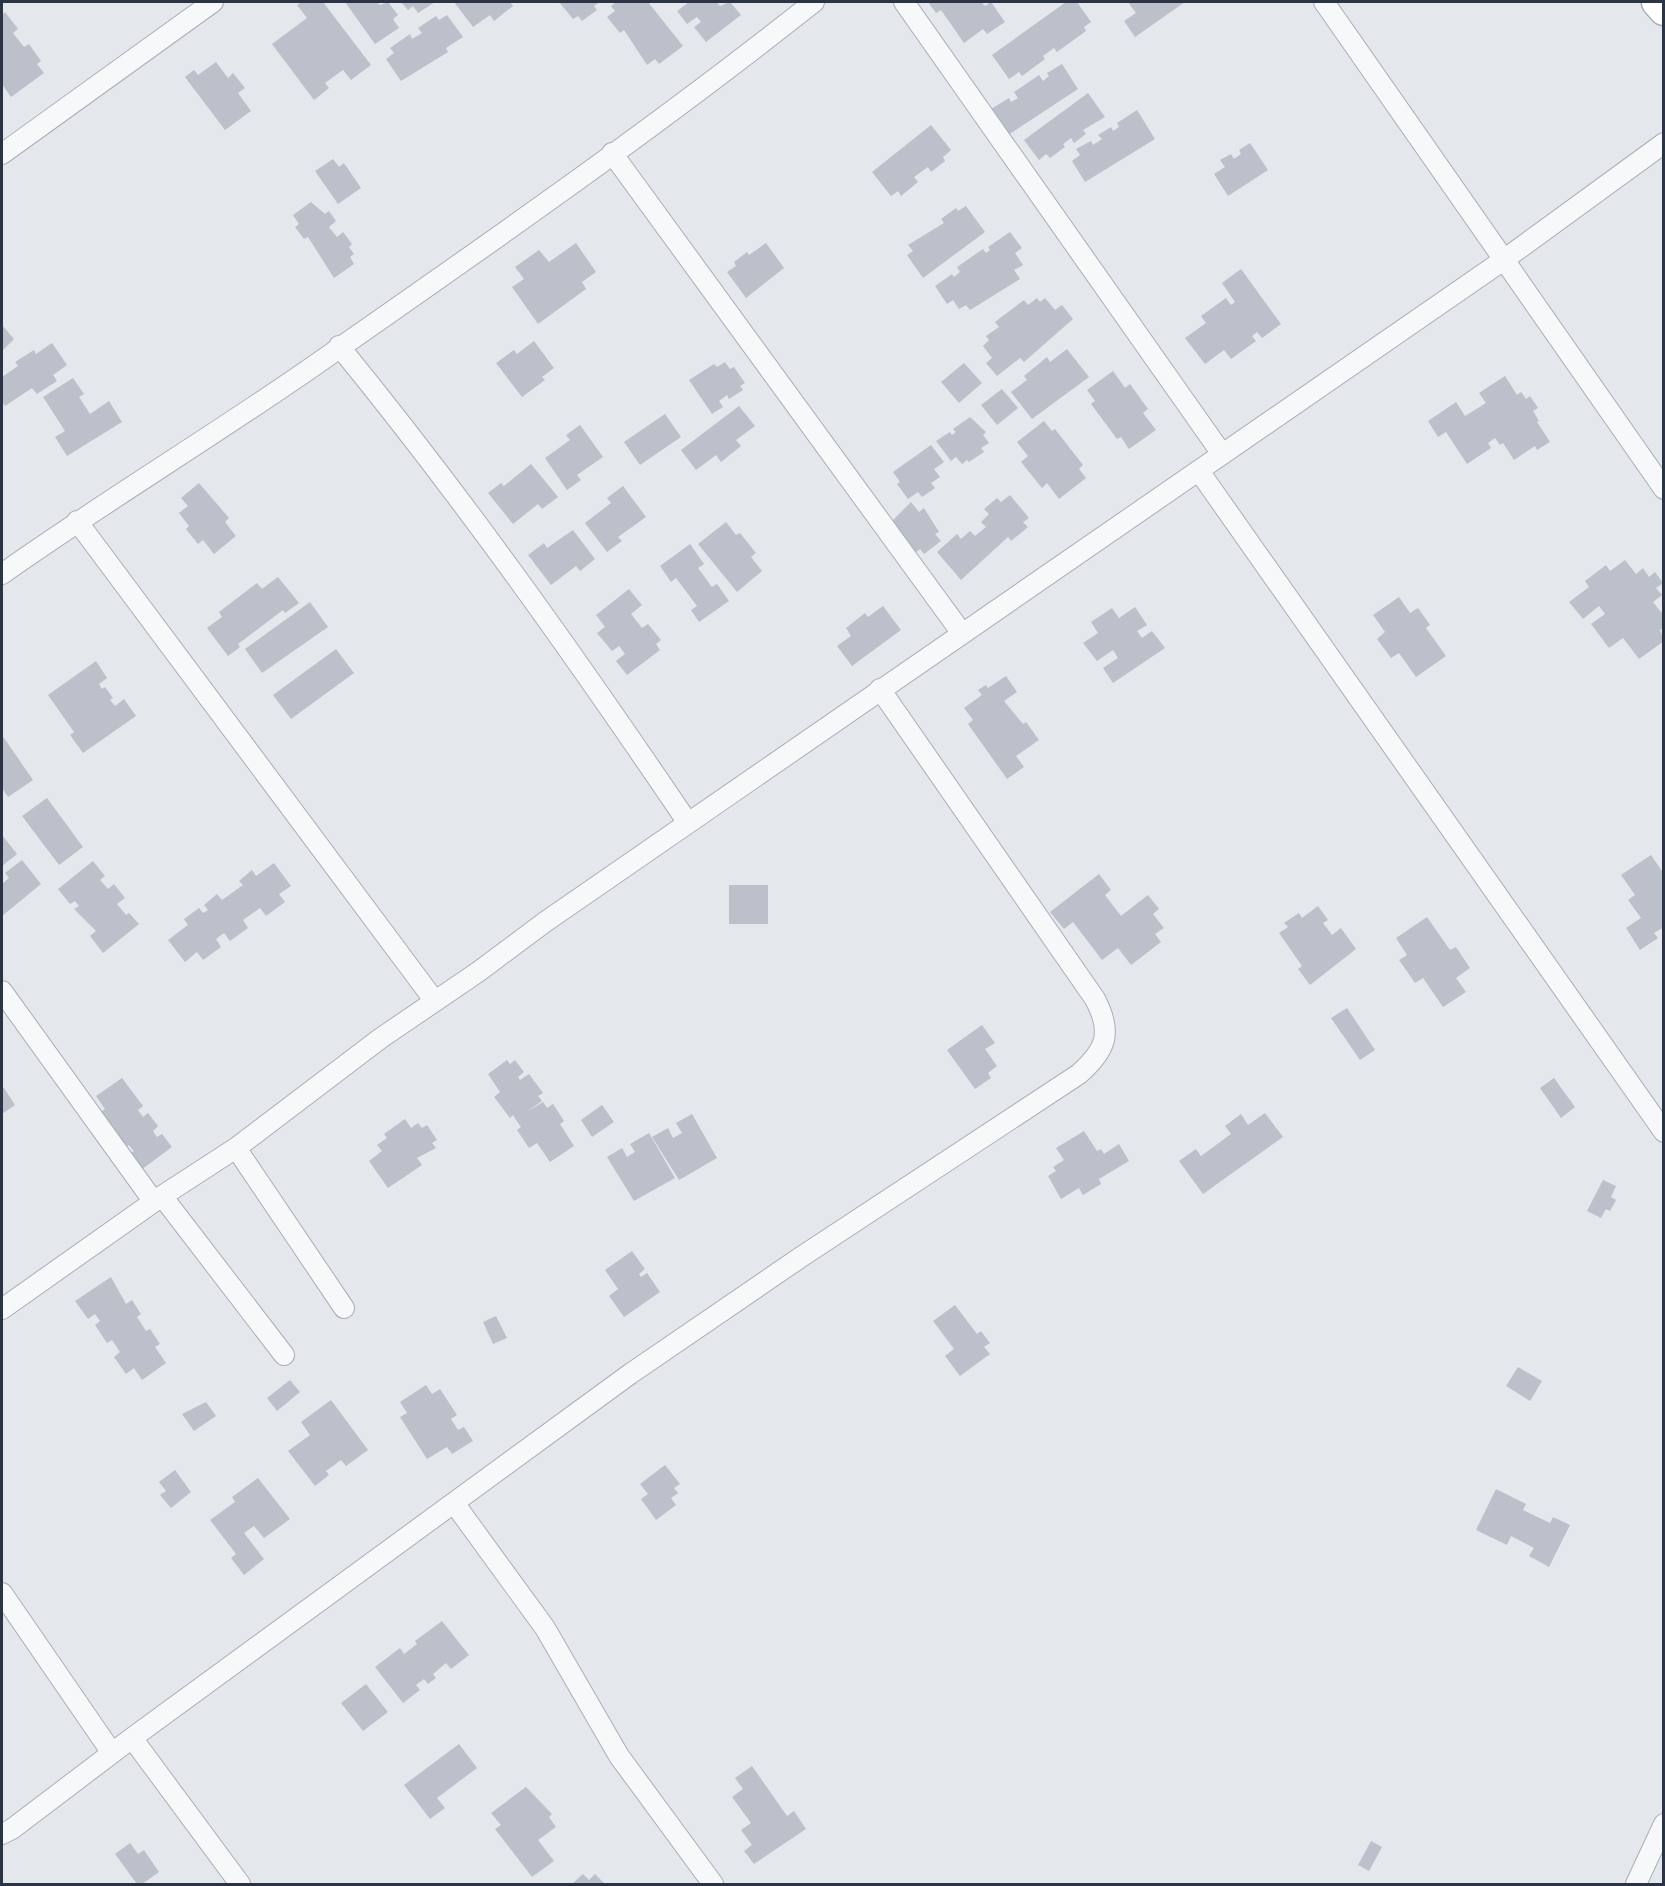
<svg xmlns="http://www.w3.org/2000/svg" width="1665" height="1886" font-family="'Nunito Sans',sans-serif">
	<rect width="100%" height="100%" fill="#e4e7ec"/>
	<path fill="#bbc0ca" d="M302,2H323L371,65L351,80L343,70L325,83L329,88L314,100L272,44L307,18L297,5Z
		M345,2H377L380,5L388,2L398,15L393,19L399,28L375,44Z
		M401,2H435L418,13L413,6L408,10Z
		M454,2H510L513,6L494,21L490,15L473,27Z
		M559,2H600L594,6L597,10L582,21L578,16L573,19Z
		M616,2H648L683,46L659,64L655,59L647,65L624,30L620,33L607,17L615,11L611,6Z
		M689,2H717L720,6L730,2L741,15L706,42L694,27L701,22L697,17L687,24L677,11Z
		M928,2H981L985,6L991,2L1005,22L987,34L983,29L964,43L941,10L936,13Z
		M1066,2H1077L1091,22L1084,27L1086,31L1057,52L1054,48L1043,56L1045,59L1022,76L1019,72L1009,79L992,55Z
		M1128,2H1185L1135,37L1124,21L1136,13Z
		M5,12L18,29L13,33L24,47L29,44L41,61L37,64L44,73L11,97L2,84V15Z
		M447,15L463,37L446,48L448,52L401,81L386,59L394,53L390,48L410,34L412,39L422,33L418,28L436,16L439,20Z
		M216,62L228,78L233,73L245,88L238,93L251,111L225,130L185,77L194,70L198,75Z
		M1062,64L1078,89L1008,135L991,109L1009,98L1011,102L1018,98L1014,92L1039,75L1043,81L1049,76L1047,73Z
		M1088,93L1105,117L1083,130L1086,134L1074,143L1071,138L1063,144L1065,147L1050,158L1046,154L1039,160L1024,140Z
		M1137,110L1155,139L1085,182L1072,161L1080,155L1076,149L1091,141L1093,145L1102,139L1098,135L1111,127L1113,131L1119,127L1117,123Z
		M931,125L951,150L943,157L945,161L931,172L928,167L914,177L918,182L901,196L898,191L891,196L872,172Z
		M1250,143L1268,170L1228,196L1214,174L1225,167L1220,160L1231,154L1234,159L1241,154L1239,150Z
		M333,159L339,167L344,163L361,188L338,204L315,171Z
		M311,202L325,214L329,211L336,221L329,227L337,237L343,232L352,244L349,247L354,254L350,257L354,264L334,278L308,237L304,239L295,227L299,224L293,215Z
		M966,206L985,232L923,278L907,255L913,251L908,245L944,223L941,219L956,208L958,211Z
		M1010,232L1022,248L1015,253L1023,265L1014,270L1020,279L970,310L966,305L959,309L953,300L947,304L935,286L952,274L954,277L960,272L957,267L983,249L986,253L990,250L988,247Z
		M576,243L596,272L582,282L586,289L538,324L512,287L524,279L515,267L539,250L549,262Z
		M766,243L784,268L746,298L727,272L736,266L734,262L747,252L749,255Z
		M1241,269L1281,324L1262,338L1257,332L1252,336L1256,341L1231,359L1224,350L1205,364L1185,338L1206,323L1201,316L1226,298L1231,305L1235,302L1222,283Z
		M1037,298L1040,302L1045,298L1055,310L1062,305L1073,319L1024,362L1020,358L997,376L986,363L992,358L983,346L989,340L986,336L999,327L995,322L1024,300L1028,305Z
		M2,325L14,339L2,351Z
		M534,341L554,368L542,377L545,380L522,397L496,363L514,350L517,354Z
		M52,343L67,365L53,375L57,381L37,394L32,388L5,406L2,401V377L18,366L15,362L34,350L36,354Z
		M1067,349L1089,377L1032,419L1011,392L1027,380L1024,376L1047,357L1050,362Z
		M725,362L730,369L734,367L745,383L740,386L743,390L729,399L727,395L719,401L723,407L712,414L689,380L714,364L717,367Z
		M964,363L982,383L959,403L941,382Z
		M1113,371L1125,388L1130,384L1148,409L1143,413L1156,430L1129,449L1121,437L1117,439L1091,404L1095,401L1087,390Z
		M1505,376L1517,395L1521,392L1526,399L1530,396L1538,408L1533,411L1539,421L1537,422L1550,442L1537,450L1535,446L1514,460L1503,443L1500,445L1495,438L1488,443L1491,448L1467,464L1446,432L1438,437L1428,421L1456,402L1465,416L1486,403L1479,393Z
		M73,378L84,394L79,397L90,414L109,401L122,422L67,456L55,437L65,431L43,397Z
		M1002,389L1018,408L997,425L981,405Z
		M739,406L755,426L736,440L741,446L721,462L716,455L696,470L681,450Z
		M665,414L681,437L640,465L624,442Z
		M970,417L986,432L983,435L989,443L981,448L984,452L969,462L967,460L962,464L956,457L951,461L936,441L950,432L952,435L956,432L953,429Z
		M1044,421L1052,431L1055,429L1083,465L1079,469L1086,478L1059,499L1047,483L1042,488L1021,462L1028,456L1017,442Z
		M580,425L603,457L577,475L581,480L567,490L545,458L570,440L566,435Z
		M931,445L944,462L934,469L940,477L931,483L935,488L922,497L918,492L908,499L897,484L900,482L893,472Z
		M531,464L558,497L542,509L538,504L513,524L488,493L501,483L504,486Z
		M199,483L229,518L225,522L236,536L214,554L203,540L198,544L186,529L189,526L179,513L188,506L181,498Z
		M623,486L646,517L618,537L622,541L607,552L585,523L611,503L607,498Z
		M1010,495L1029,518L1023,522L1028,527L1011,541L1008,537L961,580L937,552L957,534L961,539L970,531L975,536L986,527L981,522L989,514L984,509L997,498L1001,502Z
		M911,502L919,512L924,508L939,532L935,534L941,541L924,554L920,549L914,554L890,523Z
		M726,522L736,535L740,533L756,553L751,557L762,571L737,592L698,544Z
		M573,530L595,559L580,571L576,566L551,585L528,555L544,543L547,548Z
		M690,544L704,564L698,568L712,587L717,584L729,601L699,622L691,610L697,606L676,578L671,582L660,566Z
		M1625,560L1636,574L1643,568L1649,577L1655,572L1663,583L1656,588L1662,595L1653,602L1664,616V627L1660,630L1664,641L1639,659L1623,638L1609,648L1591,624L1605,614L1599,606L1583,619L1569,602L1589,587L1585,581L1606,565L1610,571Z
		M278,577L299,603L285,613L283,610L238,644L240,647L228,656L207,628L222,617L219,612L257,583L262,589Z
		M629,589L642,605L631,614L642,628L648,624L661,640L656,644L660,650L627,675L616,661L625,654L619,646L612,651L597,633L605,627L596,615Z
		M1399,597L1410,613L1418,608L1430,625L1426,628L1446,656L1416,677L1399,653L1391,658L1377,639L1385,632L1373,615Z
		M310,602L328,627L262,673L245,649Z
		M883,606L901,630L852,666L837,646L851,636L846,628L865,613L868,617Z
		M1135,607L1147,625L1137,631L1142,638L1152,631L1165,648L1113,683L1103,668L1118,658L1113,650L1097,661L1083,643L1098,633L1091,622L1112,608L1119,618Z
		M336,649L354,673L291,719L273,695Z
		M96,661L107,678L99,684L102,689L105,687L113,698L110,700L115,706L124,699L136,716L83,753L70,735L74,732L48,695Z
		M1006,676L1017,692L1004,701L1023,724L1026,722L1039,740L1016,756L1024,767L1007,779L968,724L973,720L964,708L982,695L978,690L986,685L988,688Z
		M2,735L33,780L8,797L2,788Z
		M47,798L83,847L59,865L22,816Z
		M2,835L17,854L2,866Z
		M1651,855L1664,874V927L1654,933L1658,938L1640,950L1626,928L1641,918L1628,900L1635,895L1621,875Z
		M22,860L41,884L2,916V884L9,878L5,873Z
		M93,861L105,876L100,880L108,889L114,884L125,898L117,904L126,915L129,913L139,924L103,953L90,936L96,931L74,909L79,906L75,901L70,904L58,889Z
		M274,863L291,886L279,894L285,902L266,916L260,908L243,920L248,928L230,941L224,933L216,939L221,947L203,960L197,952L185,962L168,940L188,925L184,919L199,908L203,913L208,910L204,905L217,894L222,900L243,885L239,881L252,870L256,876Z
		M1099,874L1111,890L1105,895L1121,916L1148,895L1159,909L1153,914L1164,928L1155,934L1161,942L1131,965L1118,948L1102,960L1073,922L1064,929L1050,912Z
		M729,885H768V924H729Z
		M1318,906L1328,920L1323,923L1332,935L1341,928L1356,949L1310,985L1298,969L1302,966L1279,933L1288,927L1284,923L1299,913L1302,918Z
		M1427,917L1450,950L1456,947L1470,968L1456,978L1466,992L1443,1007L1423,978L1415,983L1399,960L1407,955L1396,938Z
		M1347,1008L1375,1050L1360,1060L1331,1018Z
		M982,1025L995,1043L985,1049L997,1066L988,1073L991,1078L975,1089L947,1050Z
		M507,1060L510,1064L515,1060L524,1072L518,1077L520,1080L529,1074L543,1093L538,1096L542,1101L527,1112L543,1102L547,1108L553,1104L564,1121L560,1124L574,1146L550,1162L537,1143L529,1148L517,1130L521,1127L516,1120L513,1115L510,1118L494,1097L500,1092L488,1074Z
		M122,1078L143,1106L138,1110L143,1117L148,1113L158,1126L153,1131L157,1137L162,1134L172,1147L141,1170L129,1154L134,1151L129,1145L123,1149L98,1114L105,1109L96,1096Z
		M1554,1078L1575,1107L1561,1118L1540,1088Z
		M4,1088L15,1105L2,1114V1089Z
		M602,1105L614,1122L592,1137L581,1120Z
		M1265,1113L1283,1137L1203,1194L1179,1161L1196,1149L1201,1156L1231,1134L1225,1126L1241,1114L1248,1125Z
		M692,1114L717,1158L679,1180L652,1137L668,1128L673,1138L682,1133L676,1123Z
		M405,1119L411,1128L418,1123L422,1128L427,1125L437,1140L432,1143L436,1148L417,1158L422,1165L388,1188L369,1161L382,1151L377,1145L387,1138L384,1134Z
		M1084,1131L1097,1151L1101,1149L1104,1154L1119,1144L1129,1161L1099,1179L1101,1184L1083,1195L1079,1188L1061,1199L1048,1176L1056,1171L1053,1167L1064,1160L1056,1148Z
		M649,1133L675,1178L634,1201L607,1157L622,1148L627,1157L635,1152L630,1144Z
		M1603,1180L1616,1186L1611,1197L1616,1200L1610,1211L1606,1209L1601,1218L1587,1211Z
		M632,1251L645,1269L639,1274L641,1277L647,1273L660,1292L624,1317L609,1296L618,1289L605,1270Z
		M111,1277L126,1304L132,1300L141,1314L137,1317L146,1331L150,1329L160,1344L155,1347L166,1363L142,1380L134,1368L126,1374L114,1357L120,1352L112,1340L107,1343L95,1325L100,1321L95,1314L88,1319L75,1301Z
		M955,1305L977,1334L981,1331L990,1343L984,1347L990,1354L960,1376L945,1356L954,1349L933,1321Z
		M496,1316L507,1338L493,1344L483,1322Z
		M1518,1367L1542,1381L1530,1401L1506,1386Z
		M290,1380L300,1392L277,1411L267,1398Z
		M426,1385L432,1394L440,1389L457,1415L451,1419L458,1430L464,1427L473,1441L452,1454L447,1447L427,1459L400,1417L407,1413L400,1402Z
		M331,1400L368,1450L346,1466L341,1460L326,1471L329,1475L315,1486L288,1451L310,1435L301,1422Z
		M206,1402L216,1416L194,1431L182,1414Z
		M665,1465L680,1484L674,1488L678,1493L671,1498L676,1505L656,1520L641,1499L648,1494L640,1484Z
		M175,1470L191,1492L171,1508L160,1495L166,1491L159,1482Z
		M258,1478L290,1519L264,1538L254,1526L244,1533L264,1559L244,1575L231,1558L236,1554L210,1520L235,1502L232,1497Z
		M1496,1489L1526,1504L1523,1510L1550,1523L1553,1517L1570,1525L1549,1567L1529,1556L1534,1548L1511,1536L1507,1545L1476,1530Z
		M442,1621L469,1655L451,1669L446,1663L433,1674L436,1678L428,1684L424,1679L416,1685L420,1690L403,1703L375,1667L400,1648L404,1654L417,1644L415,1641Z
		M366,1684L388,1712L363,1731L341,1703Z
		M459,1744L477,1768L437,1798L445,1808L430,1819L404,1785Z
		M752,1766L787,1816L794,1811L806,1829L754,1864L744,1851L752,1845L741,1830L751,1823L732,1797L743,1789L735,1778Z
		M526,1787L552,1814L549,1817L556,1827L538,1840L554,1861L532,1877L495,1829L501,1825L491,1813Z
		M1371,1841L1382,1847L1369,1871L1358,1865Z
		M130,1843L138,1854L144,1850L159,1872L142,1884H137L115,1854Z
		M583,1874L589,1880L595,1874L605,1884H572Z"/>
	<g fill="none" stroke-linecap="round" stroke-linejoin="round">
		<defs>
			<path id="minor" d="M904,2L1222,454
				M1324,2L1664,489
				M612,153L961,632
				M2,154L213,2
				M339,346C464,499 577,659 688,823
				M1199,471L1664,1132
				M77,521L434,1000
				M2,574C101,504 205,441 305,372C477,252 650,132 814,2
				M2,991L154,1202
				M236,1148L344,1308
				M162,1196L284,1355
				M2,1309L162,1196L236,1148L381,1038L478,972L545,922L1505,259L1664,143
				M454,1503L545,1628L619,1756L713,1884
				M2,1593L112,1753
				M132,1738L240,1884
				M2,1834L12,1829L132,1738L630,1374L801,1257L1079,1074C1106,1050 1113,1033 1095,999L880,689
				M1636,1884L1664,1824"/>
			<path id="primary" d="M1657,2L1664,10"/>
		</defs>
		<use href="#minor" stroke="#a9aeb7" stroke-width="22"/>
		<use href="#primary" stroke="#a3abb8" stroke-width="33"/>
		<use href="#minor" stroke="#f7f8fa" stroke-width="20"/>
		<use href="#primary" stroke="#fff" stroke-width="30"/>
	</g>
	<rect width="1665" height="1886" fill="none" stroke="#2b3445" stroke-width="6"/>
</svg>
